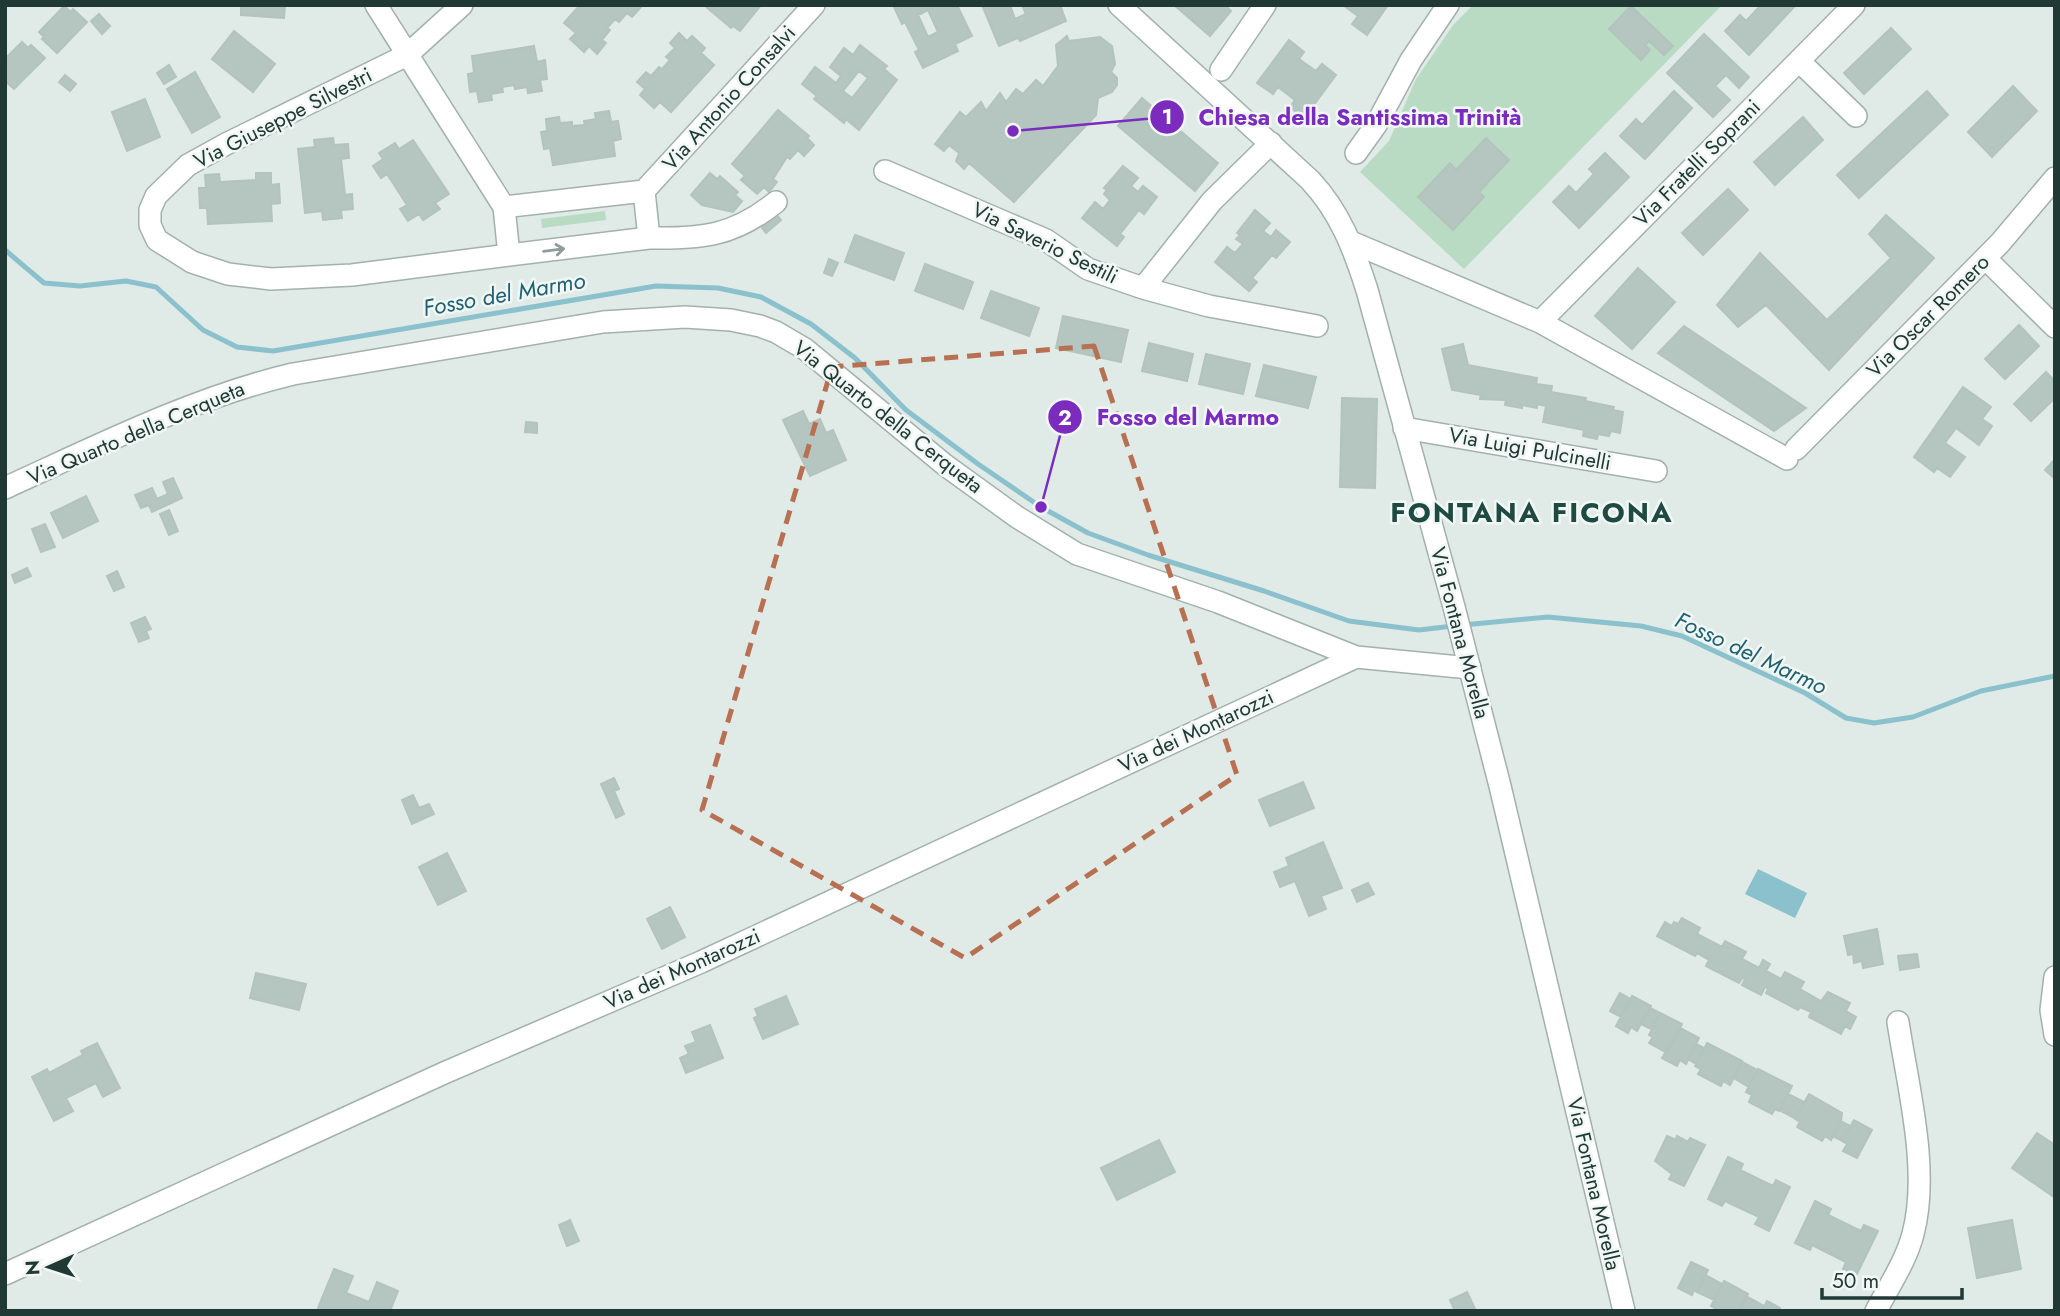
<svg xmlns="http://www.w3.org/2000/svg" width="2060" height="1316" font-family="Jost,sans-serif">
	<rect width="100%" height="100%" fill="#e0eae6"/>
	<path fill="#b9dbc3" d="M1473,5H1722L1464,269L1360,172L1389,141L1416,79L1454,24Z
		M605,211L606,220L542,228L541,219Z"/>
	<path fill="#8ac1cd" d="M1758,869L1807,893L1795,918L1745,894Z"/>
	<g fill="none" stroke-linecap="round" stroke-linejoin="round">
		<path stroke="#8ac1cd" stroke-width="5" d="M5,250L44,283L80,286L126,281L156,287L203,330L237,347L273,351L656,286L718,288L761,297L811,324L855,358L906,410L978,464L1041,507L1088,533L1148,555L1264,591L1349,621L1419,630L1453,626
			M1463,625L1548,617L1641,626L1682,636L1805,693L1846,718L1874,723L1913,717L1981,691L2055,676"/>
	</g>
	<path fill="#b5c5bf" stroke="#b3c3bd" stroke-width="2" fill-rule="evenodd" d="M241,5H285L284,18L241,15Z
		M580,5H639L641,7L632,17L627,13L619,22L615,19L607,28L610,30L602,40L606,43L597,54L589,46L584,52L570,39L576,33L564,23Z
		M704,5H761L740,31L733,26L731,28Z
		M893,5H957L972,36L955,44L958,51L923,68L915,52L919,50L905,22L902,24ZM928,10L938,32L928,37L918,15Z
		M982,5H1010L1015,19L1026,14L1022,5H1060L1066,21L1020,41L1018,38L999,46Z
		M1174,5H1225L1231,11L1210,36Z
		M1343,5H1388L1367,35L1352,24L1358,16Z
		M1761,5H1796L1749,55L1725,31L1740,15L1746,21Z
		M64,6L71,12L73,9L87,22L57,53L42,39L44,37L39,32Z
		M1631,6L1673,46L1664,55L1649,41L1645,45L1650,50L1641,60L1609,29Z
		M99,14L110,26L102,34L91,21Z
		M1891,28L1911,49L1864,94L1844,73Z
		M234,31L275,64L253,92L212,59Z
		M679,33L687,41L692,36L705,48L701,53L714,65L671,112L660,102L654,108L640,95L645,89L637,82L646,72L651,76L659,67L662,69L670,60L666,57L675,48L670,43Z
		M1704,34L1749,77L1739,88L1726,75L1715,86L1730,100L1713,117L1667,73Z
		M1067,36L1069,41L1100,37L1112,46L1115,64L1111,72L1117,78V85L1112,92L1098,98L1096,115L1014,202L969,163L964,169L956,161L959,153L949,145L944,151L935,144L960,112L966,117L981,102L986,111L1000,93L1006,102L1016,89L1023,94L1036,80L1043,86L1058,66L1056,45Z
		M1289,40L1304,52L1299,59L1316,71L1322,64L1336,75L1304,118L1290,107L1295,100L1278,87L1273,94L1257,83Z
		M22,42L28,48L31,45L45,58L14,89L5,81V59Z
		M860,45L887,66L884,69L897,80L859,130L846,119L844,123L814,99L817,96L802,84L815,67L836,83L841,76L830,67L844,48L853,55ZM859,71L868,78L852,98L843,91Z
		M534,46L537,62L545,60L547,79L540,80L542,91L528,93L527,87L515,89L514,85L502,87L503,92L491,94L492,100L479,102L477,91L470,92L468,74L474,73L472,56Z
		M169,65L176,77L164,84L157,73Z
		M195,72L220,117L192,133L167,89Z
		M65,75L76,84L70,91L59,82Z
		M2013,86L2037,111L1992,157L1968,132Z
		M1674,91L1692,108L1645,159L1620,136L1636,119L1642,125Z
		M1927,91L1948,115L1859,198L1837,175Z
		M1142,98L1218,163L1195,191L1118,126Z
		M145,99L160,137L127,151L112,112Z
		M778,110L809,136L807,138L814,145L804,156L798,150L790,159L787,157L773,179L777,182L769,192L764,187L757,194L741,180L745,176L732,164Z
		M609,111L611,122L618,121L621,139L613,141L615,156L553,165L550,148L544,149L541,132L547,131L546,119L559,117L560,123L572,122V126L585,125L584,121L596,119L595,113Z
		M1803,117L1823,140L1775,185L1754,162Z
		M333,138L334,145L348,144L349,158L341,159L345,195L352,194L353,209L341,210L342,218L323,220L322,211L305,213L298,149L315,147L314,140Z
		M1486,138L1509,160L1479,192L1484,197L1453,230L1418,197L1450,163L1456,170Z
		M413,140L449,194L435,203L440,209L423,220L419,214L408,221L400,209L407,205L387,174L381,178L373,166L383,159L379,153L395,143L399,149Z
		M1605,153L1629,177L1579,228L1553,202L1569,186L1576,193L1594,174L1589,169Z
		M1123,166L1138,178L1131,186L1138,192L1143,186L1157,197L1144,214L1139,210L1120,234L1124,237L1117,246L1082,218L1095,202L1103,209L1110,200L1104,194L1107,190L1104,188Z
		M256,173H271V185L279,184L280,203L271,204L272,221L208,224L207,208H200L199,188H206L205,175L219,174L220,182L256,180Z
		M710,173L717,179L720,176L738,192L735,195L742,201L733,212L702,205L691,195Z
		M1728,189L1748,210L1703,255L1682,233Z
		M1255,210L1270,223L1263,231L1271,237L1276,230L1290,242L1276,258L1272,255L1252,278L1257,282L1249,291L1215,262L1227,247L1235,253L1243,244L1236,239L1240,235L1237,233Z
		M777,215L781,220L766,233L762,228Z
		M1886,215L1934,258L1829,370L1766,305L1738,327L1717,305L1760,253L1827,320L1891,258L1869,234Z
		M855,235L904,253L894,280L845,262Z
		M829,259L838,263L832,276L824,273Z
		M925,264L973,282L963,309L915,291Z
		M1638,268L1675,302L1632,349L1595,316Z
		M991,291L1039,308L1029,336L981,318Z
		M1063,316L1128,330L1121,362L1056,348Z
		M2019,325L2039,346L2005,379L1985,359Z
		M1684,326L1806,408L1774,431L1658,353Z
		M1149,343L1193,354L1187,381L1142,371Z
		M1463,344L1468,365L1537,378L1536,384L1552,386L1551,392L1586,398L1585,401L1614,407L1613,410L1623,412L1620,433L1611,431L1609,436L1598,434L1597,439L1583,436L1584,430L1543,422L1546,406L1537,404V408L1522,405V408L1505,405L1506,400L1480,399L1481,395L1452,390L1442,349Z
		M1206,354L1250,364L1243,394L1199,384Z
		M1264,365L1316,377L1308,408L1256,396Z
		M2046,372L2055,381V398L2031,421L2014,404Z
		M1963,387L1991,407L1982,419L1992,426L1979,445L1956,428L1945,443L1965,457L1950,477L1937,468L1934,472L1914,457Z
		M1342,398L1377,399L1375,488L1340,487Z
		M803,411L809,424L820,419L826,433L833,430L846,460L810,476L783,420Z
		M526,422L537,423V433L525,432Z
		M2055,459V479L2045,470Z
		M173,478L182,498L152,512L149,505L141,508L135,495L152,488L157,499L168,494L163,482Z
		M86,496L98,521L63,538L51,513Z
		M169,510L178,531L169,535L160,514Z
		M45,524L55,547L41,552L32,529Z
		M27,568L31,576L15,583L12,575Z
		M117,571L124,587L114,591L107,576Z
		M145,617L151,629L146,631L149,638L139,642L131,623Z
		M614,778L619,789L614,791L624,814L616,818L601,784Z
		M1303,782L1314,808L1270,826L1259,800Z
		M413,795L419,808L429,804L434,814L412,824L402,800Z
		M1323,842L1342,888L1321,896L1326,909L1309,916L1295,881L1280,887L1274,872L1289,866L1286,858Z
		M447,853L466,891L438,905L419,867Z
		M1368,883L1374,894L1357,902L1352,890Z
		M670,907L685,937L662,949L647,919Z
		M1682,918L1700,928L1697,934L1722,947L1725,941L1746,952L1742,959L1759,968L1763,960L1770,964L1766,971L1781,979L1785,972L1804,982L1800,989L1821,1001L1828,992L1850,1003L1846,1011L1856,1017L1850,1029L1845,1026L1841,1034L1809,1017L1811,1012L1800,1007L1798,1010L1766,993L1768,989L1765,987L1761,995L1742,985L1745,979L1742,978L1739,983L1706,966L1709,960L1697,953L1695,956L1657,936L1665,922L1672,926L1674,922L1678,924Z
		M1877,929L1883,964L1863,968L1862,961L1854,963L1853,954L1848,955L1844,936Z
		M1917,954L1919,967L1900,970L1898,956Z
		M256,973L306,984L299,1010L250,998Z
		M1620,993L1630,999L1621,1017L1610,1011Z
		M786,996L798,1024L763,1039L754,1018L758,1016L755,1009Z
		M1632,996L1651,1006L1637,1031L1631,1027L1628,1033L1616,1026Z
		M1650,1008L1660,1013L1651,1029L1641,1024Z
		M1660,1013L1682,1024L1667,1053L1649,1043L1653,1037L1649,1035Z
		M710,1025L723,1058L686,1073L680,1058L689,1054L685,1046L696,1042L692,1032Z
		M1680,1028L1699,1038L1686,1064L1680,1060L1677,1066L1662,1058Z
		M97,1043L120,1088L103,1097L96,1083L66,1098L73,1111L54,1121L32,1077L47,1069L49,1073L83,1055L81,1051Z
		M1707,1043L1742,1061L1730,1085L1723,1081L1721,1086L1698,1074L1701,1069L1695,1066Z
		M1696,1044L1704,1048L1696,1064L1688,1059Z
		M1742,1062L1757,1070L1749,1087L1734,1078Z
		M1758,1069L1792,1086L1779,1111L1775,1109L1772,1114L1749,1102L1752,1095L1746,1092Z
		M1788,1094L1804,1102L1796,1119L1779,1110Z
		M1809,1094L1842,1113L1841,1121L1831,1140L1825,1136L1822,1141L1797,1127L1800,1122L1795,1119Z
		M1854,1120L1872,1130L1857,1158L1843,1151L1847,1144L1842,1141Z
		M1841,1121L1850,1126L1842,1141L1833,1136Z
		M2037,1133L2055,1145L2054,1197L2012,1168Z
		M1667,1136L1676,1140L1677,1136L1688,1142L1690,1138L1705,1145L1684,1186L1669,1179L1672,1174L1655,1161Z
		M1159,1140L1175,1172L1117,1200L1101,1168Z
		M1728,1157L1743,1164L1740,1170L1773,1186L1776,1180L1790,1187L1769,1231L1755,1224L1759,1217L1725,1201L1722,1206L1708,1199Z
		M1815,1201L1831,1209L1828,1215L1861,1231L1864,1225L1878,1231L1856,1276L1843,1269L1846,1262L1812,1245L1810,1250L1795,1243Z
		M570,1220L579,1241L567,1246L559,1225Z
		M2012,1220L2021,1269L1977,1278L1968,1228Z
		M1691,1262L1708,1270L1697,1292L1694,1290L1692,1295L1678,1288Z
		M334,1269L353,1276L346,1293L369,1302L377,1282L398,1291L390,1311H325L318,1308Z
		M1705,1275L1722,1284L1714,1300L1697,1292Z
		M1724,1281L1748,1294L1739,1311H1719L1711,1306Z
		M1467,1292L1476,1311H1455L1450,1300Z
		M1746,1296L1764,1306L1762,1311H1739Z
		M1767,1301L1780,1308L1779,1311H1762Z"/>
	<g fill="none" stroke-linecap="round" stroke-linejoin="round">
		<defs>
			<path id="minor" d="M376,5L504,207L509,255L649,238L644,191L504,207
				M462,5L407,55L226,144L188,165L156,196L150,210V225L157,240L192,262L228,274L271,279L352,275L509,255
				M1799,61L1856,116
				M1221,70L1265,5
				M1356,153L1376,125L1411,60L1448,5
				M885,171L1046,240L1088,269L1143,288L1212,201L1271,143
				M644,191L814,5
				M649,238C702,239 734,236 776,202
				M1351,242L1540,322L1787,459
				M1985,258L2055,327
				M1143,288L1209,306L1317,326
				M1540,322L1854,5
				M1404,428L1656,471
				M1796,449L2000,243L2055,178
				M5,488C97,446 195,397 293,374L603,322L685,317L731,320L760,326L776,332L805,349L945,465L1017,517L1077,554L1218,602L1356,657L1470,668
				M2055,977L2051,1010L2055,1035
				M5,1274L444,1073L701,962L1356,657
				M1876,1311C1889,1286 1906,1261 1913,1234C1930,1170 1908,1088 1898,1022"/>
			<path id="tertiary" d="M1119,5L1310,180C1340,212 1354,249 1367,290L1454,607L1500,786L1624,1311"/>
		</defs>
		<use href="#minor" stroke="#a3b1ad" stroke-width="24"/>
		<use href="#tertiary" stroke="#a3b1ad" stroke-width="24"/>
		<use href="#minor" stroke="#fff" stroke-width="21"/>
		<use href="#tertiary" stroke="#fff" stroke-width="21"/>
	</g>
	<defs><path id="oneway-shaft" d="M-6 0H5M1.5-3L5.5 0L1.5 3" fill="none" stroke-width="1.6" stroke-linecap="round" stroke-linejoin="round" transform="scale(1.75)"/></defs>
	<use stroke="#909c9a" href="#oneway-shaft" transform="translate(554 250) rotate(-7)"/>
	<path fill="none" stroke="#b87053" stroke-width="5" stroke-dasharray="14 9" stroke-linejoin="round" d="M1094,346L1237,775L965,958L702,810L832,367Z"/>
	<g text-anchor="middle" stroke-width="5" stroke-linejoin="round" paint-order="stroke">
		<g font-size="21" fill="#213934" stroke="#f0f7f4">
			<text transform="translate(729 98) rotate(-48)" y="7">Via Antonio Consalvi</text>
			<text transform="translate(283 118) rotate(-27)" y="7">Via Giuseppe Silvestri</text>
			<text transform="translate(1697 163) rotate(-45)" y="7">Via Fratelli Soprani</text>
			<text transform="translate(1045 243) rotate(26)" y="7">Via Saverio Sestili</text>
			<text transform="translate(1928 316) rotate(-45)" y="7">Via Oscar Romero</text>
			<text transform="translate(888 417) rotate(38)" y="7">Via Quarto della Cerqueta</text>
			<text transform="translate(136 433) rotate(-23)" y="7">Via Quarto della Cerqueta</text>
			<text transform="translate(1530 449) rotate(10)" y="7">Via Luigi Pulcinelli</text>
			<text transform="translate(1460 633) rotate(75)" y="7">Via Fontana Morella</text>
			<text transform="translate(1196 731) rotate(-25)" y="7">Via dei Montarozzi</text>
			<text transform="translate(682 969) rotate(-24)" y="7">Via dei Montarozzi</text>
			<text transform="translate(1594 1184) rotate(77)" y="7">Via Fontana Morella</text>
		</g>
		<g font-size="23" font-style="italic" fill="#1f6272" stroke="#f0f7f4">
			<text transform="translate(504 294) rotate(-10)" y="8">Fosso del Marmo</text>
			<text transform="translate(1751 653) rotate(25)" y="8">Fosso del Marmo</text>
		</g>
		<g font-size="28" font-weight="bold" letter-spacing="2" fill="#1f4a41" stroke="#f0f7f4">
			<text x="1532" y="522">FONTANA FICONA</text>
		</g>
	</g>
	<path fill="none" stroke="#7b2cbf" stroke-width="2.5" d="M1013 131L1167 117M1041 507L1065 417"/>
	<g fill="#7b2cbf" stroke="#f0f7f4" stroke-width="2.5">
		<circle cx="1013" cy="131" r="7"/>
		<circle cx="1041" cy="507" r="7"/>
		<circle cx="1167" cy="117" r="18"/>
		<circle cx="1065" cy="417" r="18"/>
	</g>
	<g font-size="21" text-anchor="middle" font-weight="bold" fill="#fff">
		<text x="1167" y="124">1</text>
		<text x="1065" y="425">2</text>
	</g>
	<g font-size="23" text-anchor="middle" font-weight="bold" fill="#7b2cbf" stroke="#f0f7f4" stroke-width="5" stroke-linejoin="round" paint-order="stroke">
		<text x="1360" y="125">Chiesa della Santissima Trinità</text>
		<text x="1188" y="425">Fosso del Marmo</text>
	</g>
	<rect width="2060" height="1316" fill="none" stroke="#213934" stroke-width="14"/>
	<g transform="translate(49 1267) rotate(267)" stroke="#f0f7f4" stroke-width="5" paint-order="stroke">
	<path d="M0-5L12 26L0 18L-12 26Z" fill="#213934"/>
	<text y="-10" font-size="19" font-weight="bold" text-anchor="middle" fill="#213934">N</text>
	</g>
	<path d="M1822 1288v10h140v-10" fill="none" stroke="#213934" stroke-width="3.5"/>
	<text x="1832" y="1288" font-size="21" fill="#213934" stroke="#f0f7f4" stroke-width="5" paint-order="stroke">50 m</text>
</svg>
